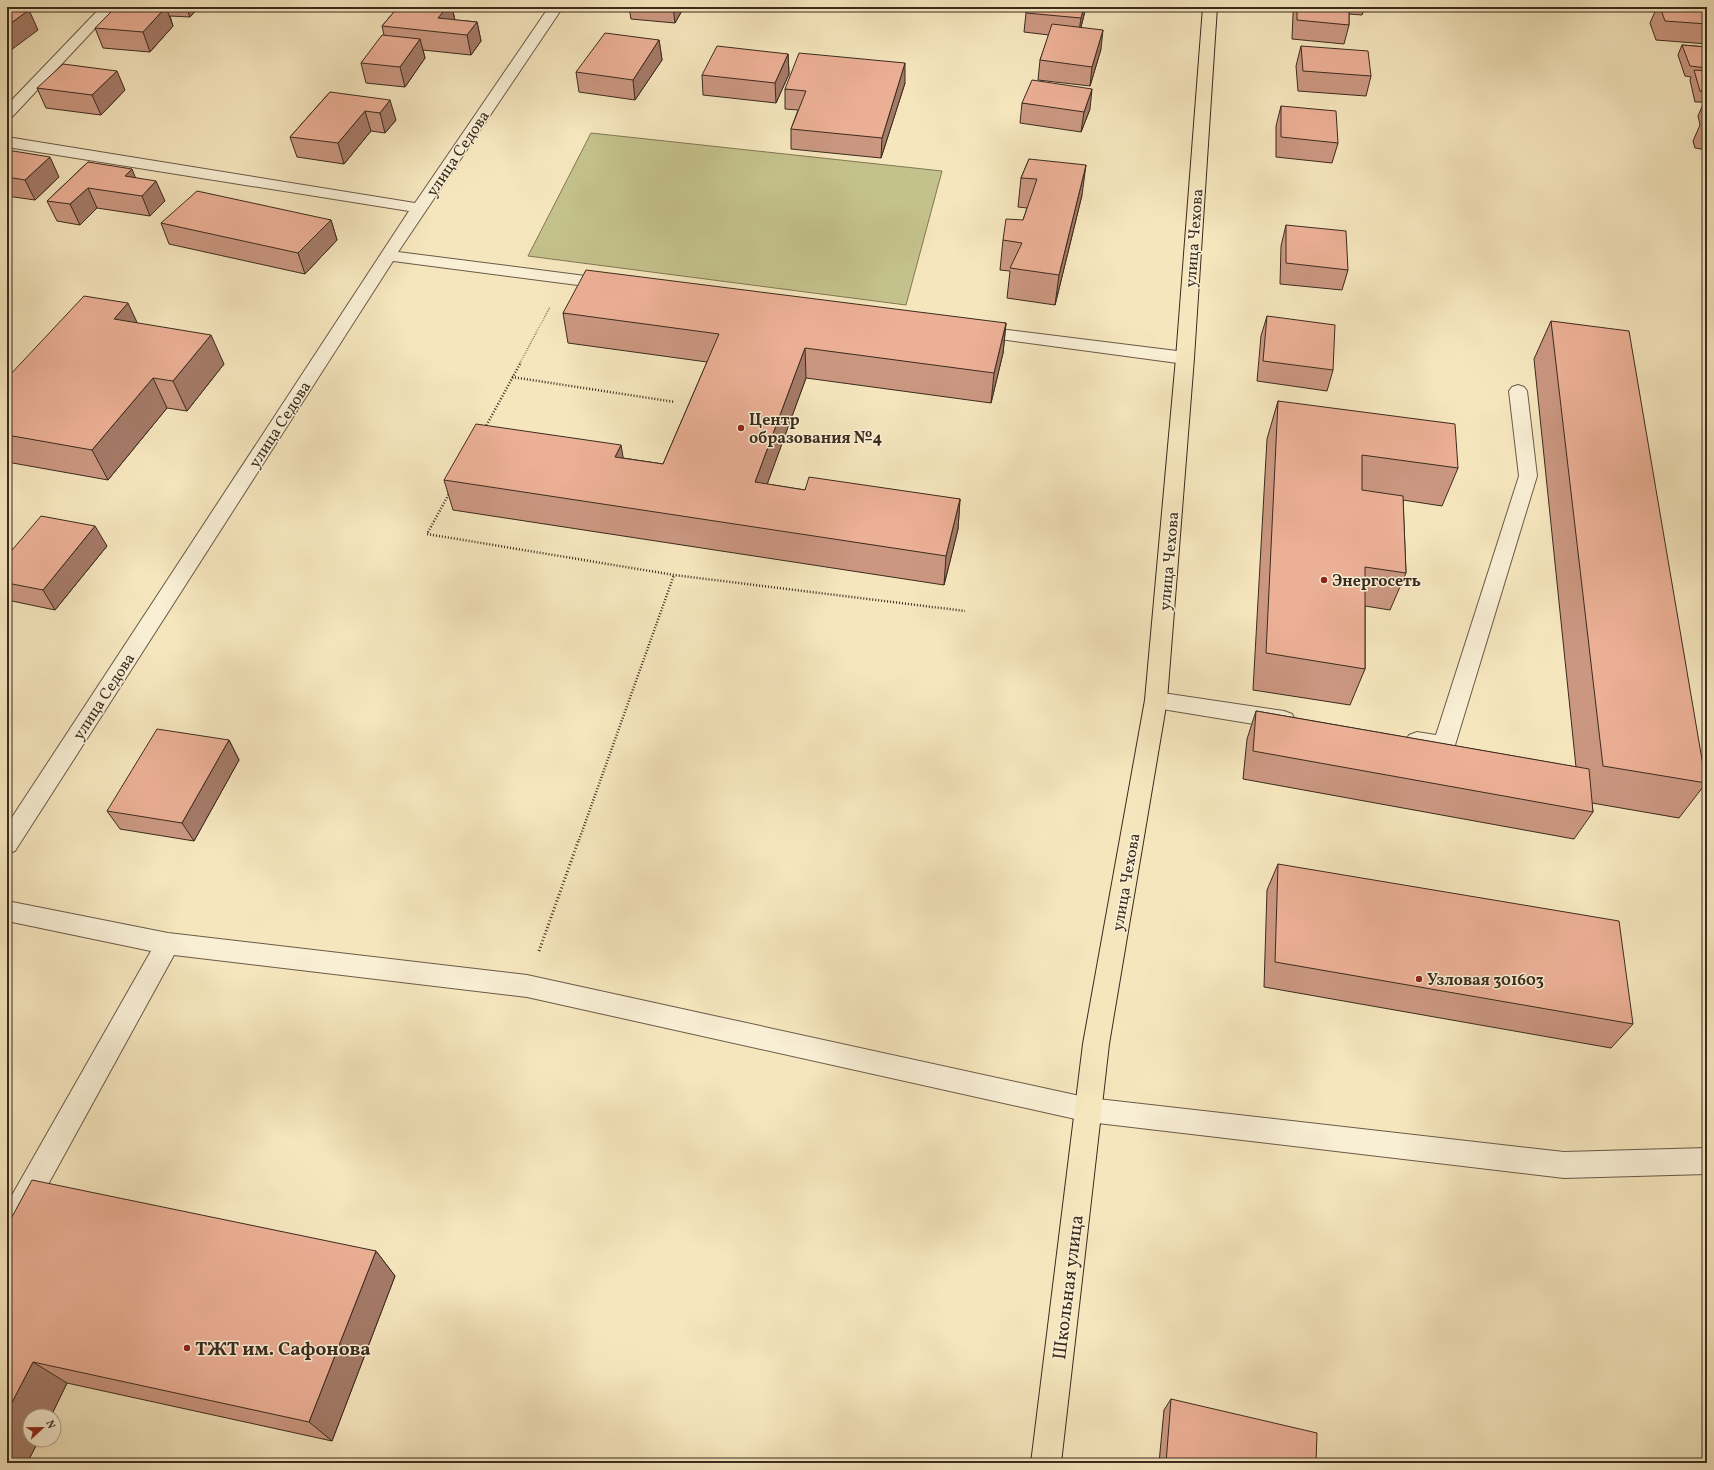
<svg xmlns="http://www.w3.org/2000/svg" width="1714" height="1470" font-family="Vollkorn,serif">
	<rect width="100%" height="100%" fill="#f6e6be"/>
	<filter id="stains"><feTurbulence type="fractalNoise" baseFrequency=".005" numOctaves="4"/><feColorMatrix values="0 0 0 0 .2 0 0 0 0 .09 0 0 0 0 .02 0 0 0 .5 -.17"/></filter>
	<radialGradient id="worn" r=".72"><stop offset=".6" stop-color="#630" stop-opacity="0"/><stop offset="1" stop-color="#630" stop-opacity=".3"/></radialGradient>
	<path fill="#c4c28c" stroke="#807655" d="M591,133L942,171L906,305L528,256Z"/>
	<g fill="none" stroke-linecap="round" stroke-linejoin="round">
		<defs>
			<path id="minor" d="M101,7H115L12,117L7,118V105Z
				M549,7H563L398,252L609,279L615,280L617,284L615,288L609,289L393,261L15,851L7,854V825L409,211L7,147V137L415,203Z
				M975,326L1185,352L1191,354L1194,358L1191,362L1185,364L969,335L966,331L969,327Z
				M1518,385L1524,387L1527,391L1537,476L1455,745L1452,751C1439,755 1422,751 1409,747L1406,741L1409,735L1417,732L1436,735L1519,476L1509,391L1512,387Z
				M1156,692L1284,711L1292,714L1295,720L1292,726L1284,729L1156,708L1148,706L1145,700L1148,694Z
				M7,901L168,933L527,975L1089,1098L1564,1152L1707,1148V1174L1564,1178L1089,1122L527,997L174,955L17,1241L7,1245V1204L151,951L7,921Z"/>
			<path id="major" d="M1203,7H1217L1194,358L1167,700L1109,1044L1061,1463H1031L1083,1044L1145,700L1176,358Z"/>
		</defs>
		<use href="#minor" stroke="#6a5a46" stroke-width="2"/>
		<use href="#major" stroke="#3b2b1e" stroke-width="2"/>
		<path stroke="#3b2b1e" stroke-width="1.5" stroke-dasharray="0.5 1.5" stroke-linecap="butt" d="M520,363L550,307"/>
		<path stroke="#3b2b1e" stroke-width="2.5" stroke-dasharray="1 2" stroke-linecap="butt" d="M512,377L675,402
			M485,428L521,362
			M450,492L427,534L674,575L965,611
			M579,840L674,575"/>
		<path stroke="#3b2b1e" stroke-width="3" stroke-dasharray="1 2.5" stroke-linecap="butt" d="M539,951L579,839"/>
		<use href="#minor" fill="#f9efd5" fill-rule="evenodd"/>
		<use href="#major" fill="#f6e6be" fill-rule="evenodd"/>
	</g>
	<path fill="#cb9781" stroke="#3b2b1e" d="M116,7H199L190,17L170,16L173,26L150,52L103,48L95,28Z
		M398,7H452L455,20L477,22L481,41L471,55L423,50L425,58L405,87L366,83L361,63L384,35L382,26Z
		M629,7H684L675,23L631,19Z
		M1027,7H1086L1081,27L1101,49L1090,86L1038,80L1040,60L1049,35L1024,32L1026,13Z
		M1290,7H1365L1362,15L1349,14V25L1344,44L1292,39L1293,14L1294,9H1290Z
		M1657,7H1707V44L1656,40L1650,23Z
		M659,40L662,60L635,100L579,92L576,72Z
		M1682,45L1707,47V150L1695,148L1693,141L1700,125L1698,116L1704,102H1695L1690,80L1691,77L1685,76L1678,55Z
		M1301,46L1371,76L1366,96L1298,91L1296,66Z
		M788,54L789,74L776,103L703,95L702,75Z
		M905,83L881,158L791,149V129L798,110L785,109V89Z
		M37,88L125,90L101,115L46,108Z
		M330,92L396,120L385,133L371,131L344,164L297,157L290,137Z
		M1022,103L1090,109L1081,132L1020,123Z
		M1281,106L1338,143L1332,163L1276,157V126Z
		M7,150L59,177L35,200L7,196Z
		M1029,159L1082,195L1055,305L1007,298L1010,271L1000,270L1003,240L1023,220L1027,208L1018,207L1021,178Z
		M88,162L135,178L165,201L150,216L97,208L80,225L57,221L47,201Z
		M331,220L337,240L305,274L169,244L161,223Z
		M1286,225L1348,270L1342,290L1280,284L1281,246Z
		M563,313L1006,323L1003,353L991,403L806,378L767,484L805,490L960,499L958,529L944,585L453,510L444,480L623,458L663,464L707,362L568,343Z
		M1267,316L1333,370L1327,391L1257,381L1261,336Z
		M1551,321L1706,783L1679,818L1592,803L1593,812L1574,839L1243,779L1247,739L1256,711L1576,767L1534,359Z
		M137,323L224,364L187,411L167,408L108,480L7,462V378Z
		M1278,401L1458,468L1442,506L1403,500L1406,573L1390,610L1365,606V669L1350,705L1253,690L1267,439Z
		M107,546L55,610L7,600V556Z
		M229,740L239,760L194,841L120,829L107,811Z
		M1278,864L1633,1024L1611,1048L1264,987L1267,890Z
		M7,1226L376,1251L395,1276L332,1441L67,1383L51,1416H30L39,1440L27,1463H7Z
		M1171,1399L1316,1463H1159L1164,1410Z"/>
	<path fill="#a57b69" stroke="#3b2b1e" d="M166,7L173,26L150,52L143,32Z
		M186,7H199L190,17Z
		M447,7H452L455,21L438,18Z
		M673,7H684L675,23Z
		M1084,7H1086L1078,38L1081,18Z
		M29,10L38,30L7,53V26Z
		M477,22L481,41L471,55L467,35Z
		M1103,30L1101,49L1090,86L1092,67Z
		M420,39L425,58L405,87L400,67Z
		M659,40L662,60L635,100L633,80Z
		M788,54L789,74L776,103L775,83Z
		M905,63V83L881,158L882,138Z
		M117,71L125,90L101,115L92,95Z
		M1092,89L1090,109L1081,132L1084,112Z
		M390,100L396,120L385,133L380,113Z
		M365,111L371,131L344,164L338,143Z
		M50,157L59,177L35,200L25,180Z
		M1086,165L1082,195L1055,305L1059,275Z
		M132,169L140,189L125,176Z
		M156,181L165,201L150,216L142,196Z
		M88,188L97,208L80,225L70,204Z
		M331,220L337,240L305,274L298,253Z
		M128,303L142,333L114,319Z
		M1006,323L1003,353L991,403L994,373Z
		M211,335L224,364L187,411L173,381Z
		M805,348L806,378L757,512L755,482Z
		M153,378L167,408L108,480L92,450Z
		M621,445L626,474L615,457Z
		M960,499L958,529L944,585L946,556Z
		M95,526L107,546L55,610L43,590Z
		M229,740L239,760L194,841L182,823Z
		M376,1251L395,1276L332,1441L309,1422Z
		M33,1362L67,1383L51,1416H30V1440H39L27,1463H7V1412Z"/>
	<path fill="#ecb096" stroke="#3b2b1e" d="M7,7H11L29,10L7,26Z
		M116,7H166L143,32L95,28Z
		M398,7H447L438,18L477,22L467,35L382,26Z
		M1027,7H1084L1081,18L1026,13Z
		M1297,7H1349V25L1297,20Z
		M1660,7H1707V24L1665,21Z
		M1052,24L1103,30L1092,67L1040,60Z
		M605,33L659,40L633,80L576,72Z
		M382,35L420,39L400,67L361,63Z
		M1682,45L1707,47V68L1690,66Z
		M717,46L788,54L775,83L702,75Z
		M1301,46L1368,51L1371,76L1303,71Z
		M799,53L905,63L882,138L791,129L806,91L785,89Z
		M63,64L117,71L92,95L37,88Z
		M1694,70L1707,71V92L1700,91Z
		M1032,80L1092,89L1084,112L1022,103Z
		M330,92L390,100L380,113L365,111L338,143L290,137Z
		M1281,106L1336,111L1338,143L1281,137Z
		M1703,120L1707,121V129L1705,128Z
		M7,150L50,157L25,180L7,177Z
		M1029,159L1086,165L1059,275L1010,268L1022,243L1003,240L1006,219L1023,220L1037,179L1021,178Z
		M88,162L132,169L125,176L156,181L142,196L88,188L70,204L47,201Z
		M197,191L331,220L298,253L161,223Z
		M1286,225L1346,231L1348,270L1286,263Z
		M586,270L1006,323L994,373L805,348L755,482L805,490L809,477L960,499L946,556L444,480L476,424L621,445L615,457L663,464L719,334L563,313Z
		M84,296L128,303L114,319L211,335L173,381L153,378L92,450L7,435V378Z
		M1267,316L1335,325L1333,370L1263,361Z
		M1551,321L1629,331L1706,783L1603,766Z
		M1278,401L1455,424L1458,468L1362,455V490L1403,496L1406,573L1365,567V669L1266,653Z
		M41,516L95,526L43,590L7,583V556Z
		M1256,711L1589,769L1593,812L1253,751Z
		M157,729L229,740L182,823L107,811Z
		M1278,864L1619,921L1633,1024L1275,962Z
		M32,1180L376,1251L309,1422L33,1362L7,1412V1226Z
		M1171,1399L1317,1433L1316,1463H1166Z"/>
	<g fill="#8f2418" stroke="#f9efd5" stroke-width="1.5">
		<circle cx="741" cy="428" r="4"/>
		<circle cx="1324" cy="580" r="4"/>
		<circle cx="1419" cy="979" r="4"/>
		<circle cx="187" cy="1348" r="4"/>
	</g>
	<g text-anchor="middle" stroke-width="3" stroke-linejoin="round" paint-order="stroke">
		<g font-size="16" fill="#3b2b1e" stroke="#f9efd5">
			<text transform="translate(457 153) rotate(-56)" y="6">улица Седова</text>
			<text transform="translate(1193 238) rotate(-86)" y="6">улица Чехова</text>
			<text transform="translate(279 424) rotate(-57)" y="6">улица Седова</text>
			<text transform="translate(1168 561) rotate(-85)" y="6">улица Чехова</text>
			<text transform="translate(103 696) rotate(-57)" y="6">улица Седова</text>
			<text transform="translate(1125 882) rotate(-80)" y="6">улица Чехова</text>
		</g>
		<g font-size="16" font-weight="bold" fill="#3b2b1e" stroke="#f9efd5" text-anchor="start">
			<text x="749" y="425">Центр<tspan x="749" dy="18">образования №4</tspan></text>
			<text x="1332" y="586">Энергосеть</text>
			<text x="1427" y="985">Узловая 301603</text>
		</g>
		<g font-size="19" fill="#3b2b1e" stroke="#f9efd5">
			<text transform="translate(1067 1287) rotate(-83)" y="7">Школьная улица</text>
		</g>
		<g font-size="19" font-weight="bold" fill="#3b2b1e" stroke="#f9efd5" text-anchor="start">
			<text x="195" y="1355">ТЖТ им. Сафонова</text>
		</g>
	</g>
	<rect width="1714" height="1470" fill="none" stroke="#f6e6be" stroke-width="24"/>
	<rect x="8" y="8" width="1698" height="1454" fill="none" stroke="#3b2b1e" stroke-width="2"/>
	<rect x="12" y="12" width="1690" height="1446" fill="none" stroke="#3b2b1e"/>
	<g transform="translate(42 1428) rotate(68)"><circle r="19" fill="#f9efd5" stroke="#ada18c"/>
	<path d="M0-3L7 15L0 10L-7 15Z" fill="#8f2418"/>
	<text y="-6" font-size="11" font-weight="bold" text-anchor="middle" fill="#3b2b1e">N</text>
	</g>
	<rect width="100%" height="100%" filter="url(#stains)"/>
	<rect width="100%" height="100%" fill="url(#worn)"/>
</svg>
